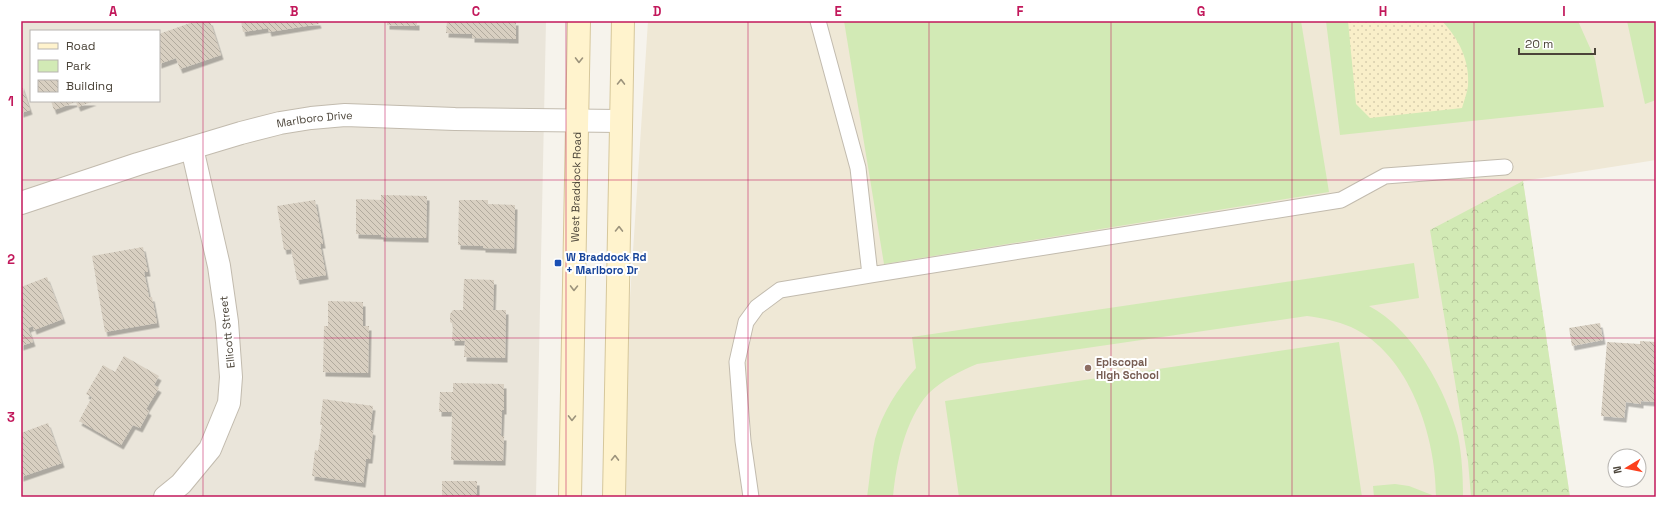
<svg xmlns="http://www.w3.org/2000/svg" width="1677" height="518" font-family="'Space Grotesk',sans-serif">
	<defs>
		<pattern id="forest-crowns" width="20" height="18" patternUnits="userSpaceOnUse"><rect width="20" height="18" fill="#d2eab5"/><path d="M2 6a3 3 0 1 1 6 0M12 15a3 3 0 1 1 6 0" fill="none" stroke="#b6ca9c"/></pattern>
		<pattern id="sand-dots" width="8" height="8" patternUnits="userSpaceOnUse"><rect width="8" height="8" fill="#f9efc9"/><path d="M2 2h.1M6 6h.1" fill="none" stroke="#d7cead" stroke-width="1.8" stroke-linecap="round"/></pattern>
		<pattern id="building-back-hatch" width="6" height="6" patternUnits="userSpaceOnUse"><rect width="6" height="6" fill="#d8cfc1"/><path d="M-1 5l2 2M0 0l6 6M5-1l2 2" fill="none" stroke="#b1aa9e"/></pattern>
		<filter id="shadow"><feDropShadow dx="2.5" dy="4.5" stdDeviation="0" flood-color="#0004"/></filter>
	</defs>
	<rect width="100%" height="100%" fill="#f6f3ec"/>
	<path fill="#eae5da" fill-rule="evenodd" d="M21,21H546L536,497H21ZM31,31H159V101H31Z"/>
	<path fill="#efe8d6" d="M648,21H1656V160L1523,181L1570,497H617Z"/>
	<path fill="#d2eab5" d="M844,21H1301L1329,192L884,264Z
		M1326,21H1578L1595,59L1604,107L1340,135Z
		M1627,21H1656V100L1645,104Z
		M1414,263L1419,298L1369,306C1413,329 1446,390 1458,436C1462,456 1463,477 1463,497H1436C1436,437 1410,354 1351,327C1337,321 1322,318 1307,316L977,364C960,371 942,380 928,394C905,420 896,464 893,497H867C870,478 871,458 875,439C882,413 898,388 916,368L912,337Z
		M1339,342L1362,497H959L945,401Z
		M1395,484L1409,486L1432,495L1431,497H1374L1373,486Z"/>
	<path fill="url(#forest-crowns)" d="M1523,181L1570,497H1471L1468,461L1430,230Z"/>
	<path fill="url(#sand-dots)" d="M1348,21H1442C1459,39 1470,61 1468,86C1467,93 1464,101 1462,108L1370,118L1356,104Z"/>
	<path fill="url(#building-back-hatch)" filter="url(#shadow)" d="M196,21H210L221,55L180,69L176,58L159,64V34Z
		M241,21H318L319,24L269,32L268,28L243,32Z
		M387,21H417V26L387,25Z
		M447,21H516V39L472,38V34L446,33Z
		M21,84L30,110L21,113Z
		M51,101H94L78,107L76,102L54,110Z
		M381,195L427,196L426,238L381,237V235L356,234V199L381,200Z
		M315,200L323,244H320L326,275L297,280L291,249L284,250L277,206Z
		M459,200H488V204L515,205L514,249L483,248V246L458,245Z
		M143,247L148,272H144L149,297H152L157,323L105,332L92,256Z
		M47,277L63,319L34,330L33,326L28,328L33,342L21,346V287Z
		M464,279L494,280L493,310H506L505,358L464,357L465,341H452L453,324L450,322V314L453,310H463Z
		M328,301L363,302V326H369L368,373L323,372L324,326H328Z
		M1600,323L1603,340L1572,346L1569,328Z
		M1640,341L1656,342V402L1641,401V404L1626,402L1624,418L1601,416L1607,342L1640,344Z
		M124,356L159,376L154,385L159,388L146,409L149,411L140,428L133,425L121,445L79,421L92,397L86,394L103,365L115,372Z
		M453,383L504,384V410H502L501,436H504L503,461L451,460L452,412H439L440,392H453Z
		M323,399L373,406L370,430L373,431L370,459H366L363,483L312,476L315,450L318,451L322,425H320Z
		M48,423L62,463L21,477V433Z
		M442,481H477V497H442Z"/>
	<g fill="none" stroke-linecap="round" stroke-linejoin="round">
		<defs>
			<path id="lane" d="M818,21L858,168L870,275L1341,200L1385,176L1505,167
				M751,497L743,441L737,362L746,322L757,307L780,290L870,275"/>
			<g id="street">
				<path id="s1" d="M21,203L138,164L241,133L280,123L311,118L345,115L455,119L620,121"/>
				<path d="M165,497L181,484L210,449L229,403L231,377L227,322L219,266L192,148"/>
			</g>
			<g id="secondary">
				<path id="s2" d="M570,497L579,21"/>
				<path d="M614,497L623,21"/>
			</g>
		</defs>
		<use href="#lane" stroke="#c2bbae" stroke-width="17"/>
		<use href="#street" stroke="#c2bbae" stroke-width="24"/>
		<use href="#secondary" stroke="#d6c79b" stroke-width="24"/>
		<use href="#lane" stroke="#fff" stroke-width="15"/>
		<use href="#street" stroke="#fff" stroke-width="22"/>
		<use href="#secondary" stroke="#fff3cd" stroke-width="22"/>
	</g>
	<defs><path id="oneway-chevron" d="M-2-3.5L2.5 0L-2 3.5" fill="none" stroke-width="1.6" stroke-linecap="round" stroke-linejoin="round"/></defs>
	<g stroke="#9c937c">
		<use href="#oneway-chevron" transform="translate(579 60) rotate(91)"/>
		<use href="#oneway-chevron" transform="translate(621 82) rotate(-89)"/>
		<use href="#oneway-chevron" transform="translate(619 229) rotate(-89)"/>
		<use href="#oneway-chevron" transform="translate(574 288) rotate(91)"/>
		<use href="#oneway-chevron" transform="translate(572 418) rotate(91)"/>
		<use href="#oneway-chevron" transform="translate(615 458) rotate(-89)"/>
	</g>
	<path fill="none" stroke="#c2185b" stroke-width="1" stroke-opacity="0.55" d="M203,21V497M385,21V497M566,21V497M748,21V497M929,21V497M1111,21V497M1292,21V497M1474,21V497M21,180H1656M21,338H1656"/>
	<rect fill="#1a4fb4" stroke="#fff" stroke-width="1.5" x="554" y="259" width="8" height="8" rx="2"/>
	<circle fill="#8d6e63" stroke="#fff" stroke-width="1.5" cx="1088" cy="368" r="4"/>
	<g text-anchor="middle" stroke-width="4" stroke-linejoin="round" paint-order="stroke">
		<g font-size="11" fill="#4b4439" stroke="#fff">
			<text dy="4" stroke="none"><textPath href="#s1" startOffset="306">Marlboro Drive</textPath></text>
			<text dy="4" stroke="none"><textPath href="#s2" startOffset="310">West Braddock Road</textPath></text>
			<text transform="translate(227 332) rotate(-96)" y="4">Ellicott Street</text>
		</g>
		<g font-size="11" font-weight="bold" fill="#164399" stroke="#fff" text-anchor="start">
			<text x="566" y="261">W Braddock Rd<tspan x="566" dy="13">+ Marlboro Dr</tspan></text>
		</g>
		<g font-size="11" font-weight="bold" fill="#785e54" stroke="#fff" text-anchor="start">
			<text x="1096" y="366">Episcopal<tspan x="1096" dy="13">High School</tspan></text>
		</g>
	</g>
	<rect width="1677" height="518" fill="none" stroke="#ffffff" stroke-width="44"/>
	<rect x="30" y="30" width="130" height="72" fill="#ffffff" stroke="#b7b4b0"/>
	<rect x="38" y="43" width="20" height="6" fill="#fff3cd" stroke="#b7b4b0"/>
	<text x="66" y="50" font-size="12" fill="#4b4439">Road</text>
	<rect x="38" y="60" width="20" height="12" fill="#d2eab5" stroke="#b7b4b0"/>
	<text x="66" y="70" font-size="12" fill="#4b4439">Park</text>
	<rect x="38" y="80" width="20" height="12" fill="url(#building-back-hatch)" stroke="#b7b4b0"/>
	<text x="66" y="90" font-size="12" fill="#4b4439">Building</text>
	<g transform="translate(1627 468) rotate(260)"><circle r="19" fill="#ffffff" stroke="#b7b4b0"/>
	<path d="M0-3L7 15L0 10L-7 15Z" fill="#fc3f1d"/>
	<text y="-6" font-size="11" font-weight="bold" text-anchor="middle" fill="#4b4439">N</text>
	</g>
	<path d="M1519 48v6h76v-6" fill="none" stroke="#4b4439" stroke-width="2"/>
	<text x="1525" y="48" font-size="12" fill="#4b4439" stroke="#ffffff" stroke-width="3" paint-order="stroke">20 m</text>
	<rect x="22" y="22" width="1633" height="474" fill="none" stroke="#c2185b" stroke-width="1.5"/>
	<g font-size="13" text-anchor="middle" font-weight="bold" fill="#c2185b">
		<text x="113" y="16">A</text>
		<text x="294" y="16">B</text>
		<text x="476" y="16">C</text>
		<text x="657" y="16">D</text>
		<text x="838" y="16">E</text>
		<text x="1020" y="16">F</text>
		<text x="1201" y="16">G</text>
		<text x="1383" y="16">H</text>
		<text x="1564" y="16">I</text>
		<text x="11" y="106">1</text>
		<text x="11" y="264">2</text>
		<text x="11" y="422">3</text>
	</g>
</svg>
